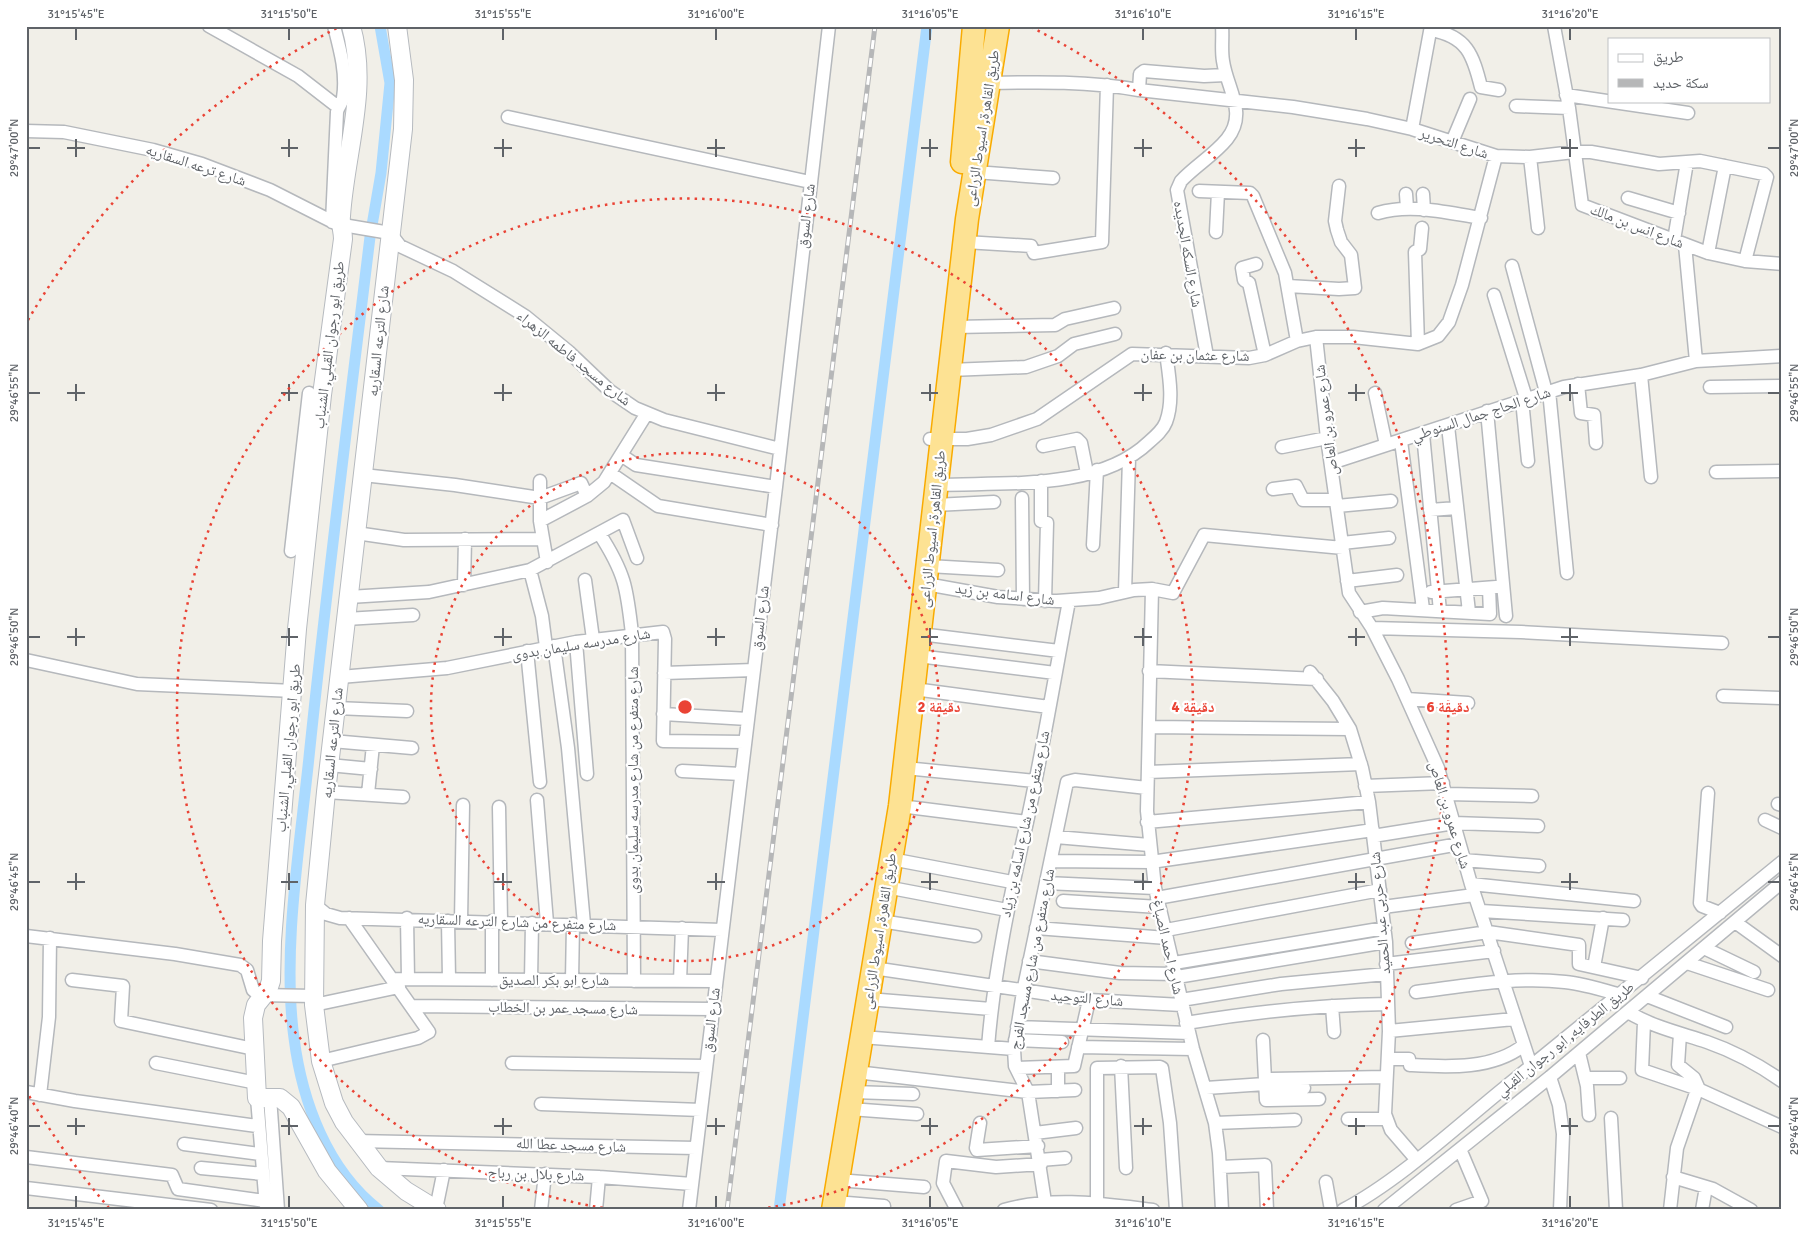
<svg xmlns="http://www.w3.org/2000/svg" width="1808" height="1236" font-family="Signika,'Noto Naskh Arabic',sans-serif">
	<rect width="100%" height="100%" fill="#f1efe8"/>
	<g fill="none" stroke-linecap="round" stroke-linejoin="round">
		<path stroke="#aadaff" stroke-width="11" d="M379,1210C327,1170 302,1101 294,1038C282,950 300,845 309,757C327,583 349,410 370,237L381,173L390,83L380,26
			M779,1210L927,26"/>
		<defs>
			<path id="street" d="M209,26L298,76L338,107
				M1554,26L1569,108L1582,205L1708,253L1745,261L1782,264
				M1431,30C1467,36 1473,55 1481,87L1499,90
				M988,83C1039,82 1089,81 1139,90L1140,74L1144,71L1204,76L1226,75
				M1139,90L1293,107L1367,119L1412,129L1496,156L1530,157L1574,152H1591L1659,164L1700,161L1764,174L1767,177L1745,261
				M1566,95L1688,113
				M1516,106L1569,108
				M508,117L810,182
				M1412,129L1431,26
				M26,131L64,132L153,150L202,164L270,190L337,224L390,233L400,246L453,271L525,316L569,352L610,391L635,408L664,420L780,449
				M1452,142L1470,99
				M1530,157L1538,228
				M975,172L1053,178
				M1199,191L1250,193L1253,196L1285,273L1297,341
				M1406,194L1407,208
				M1423,194L1424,210
				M1628,198L1679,213
				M1378,213C1412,203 1447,213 1481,218
				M332,222L337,112C338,106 342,104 343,98C347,74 340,49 334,26
				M1216,232L1218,192
				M1674,240L1687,162
				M965,242L1031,246L1034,253L1102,242L1107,85
				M1685,245L1696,361
				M1708,253L1725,166
				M1256,264L1242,268L1244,280L1249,283L1265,355
				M1512,266L1546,392
				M1288,286L1339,289L1355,288L1351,255L1341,242L1337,230L1335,221L1339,186
				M1494,295L1526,398
				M955,327L1055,325L1065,319L1114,308
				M1316,337L1327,438L1349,593L1372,628L1398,679L1438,768L1471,884L1531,1066
				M1418,344L1415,252L1420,249L1422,228
				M1207,356L1177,190L1181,181C1195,166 1214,155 1227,139C1248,113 1227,89 1223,61C1221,50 1223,38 1222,26
				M950,370L1026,367L1058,356L1074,344L1115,334
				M1641,375L1651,477
				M1578,384L1581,413L1594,415L1596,443
				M1710,387L1782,386
				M1549,391L1567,573
				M1375,393L1386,445
				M1522,400L1528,461
				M1487,411L1506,616
				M1448,426L1469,612
				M1423,434L1440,611
				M930,439H967L991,435L1037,419L1132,354L1249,358L1265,355L1297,341L1316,337H1353L1418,344L1438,336L1449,322L1462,285L1496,156
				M1401,441L1423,609
				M1043,446L1077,439L1081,443L1087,473
				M1282,447L1327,438
				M621,455L636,465L776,487
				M1331,463L1564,387L1641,375L1696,361L1782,356
				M1716,472L1782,471
				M610,473L658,506L772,525
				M363,475L455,485L540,498L581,483L587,496
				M540,481V521L547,562
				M1041,481V521L1047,523L1045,601
				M938,485C1004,482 1098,491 1149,442C1156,436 1163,430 1166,422C1174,401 1169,375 1166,353
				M1273,489L1296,486L1303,500H1336
				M1022,498L1023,599
				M935,505L994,502
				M1337,506L1391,501
				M1430,510L1457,508
				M540,521L587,496L604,482L647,413
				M356,533L404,540L542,539
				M599,533C625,573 627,588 632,634L634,981
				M1342,543L1389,538
				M1093,545L1097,470
				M291,551L309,393
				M928,566L998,570
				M530,570L542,616L546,647
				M585,580L593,639
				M1347,581L1397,575
				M926,584L998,597L1057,601L1099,598L1134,590L1152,589L1173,593L1204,535L1343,548
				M464,585L465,539
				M1152,589L1147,811L1155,888L1193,1049L1215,1123L1219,1153L1222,1210
				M1125,592L1129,459
				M1431,592L1496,587
				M349,597L429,592L530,570L623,520L637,558
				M1360,612L1383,608L1490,614L1489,588
				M346,619L413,615
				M1372,628L1521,632L1722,643
				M920,634L1059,651
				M576,642L587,774
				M554,646L568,748L584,924
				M527,651L540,782
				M918,656L1055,673
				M26,660L137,684L294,691
				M1149,671L1317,679
				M1310,672L1333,701L1350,729L1362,768L1369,802L1386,942L1389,1031L1385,1114L1391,1130L1416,1159
				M664,673L754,670
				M340,677L447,668L576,642L663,632L665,639L663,741L745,742
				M914,689L1049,707
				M1723,696L1782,698
				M1407,699L1468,703
				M336,708L407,711
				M663,714L748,719
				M1149,727L1350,729
				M332,741L412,748
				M329,765L371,769
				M905,768L1035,781
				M682,771L741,774
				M1148,772L1361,764
				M1365,786L1443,783
				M326,792L403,797
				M1708,793L1700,903L1702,906L1720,913
				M368,794L373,745
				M1447,794L1532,796
				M537,800L547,923
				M1778,804L1782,805
				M900,806L1027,822
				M499,807L501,921
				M1765,820L1782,828
				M1147,822L1369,802
				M1373,836L1454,823L1538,826
				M1056,837L1149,845
				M891,859L1012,882
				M1463,860L1539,866
				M1051,861L1151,862L1373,830
				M1046,883L1155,888
				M1471,884L1634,901
				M886,887L1007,910
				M1157,898L1459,844
				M1063,901L1159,907
				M315,905L326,914L340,918L722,930
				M1383,907L1474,895
				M1481,911L1623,920
				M407,918L408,979
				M448,921L449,979
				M461,921L463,805
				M881,921L975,936
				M1735,922L1782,956
				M1036,928L1167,938
				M1166,930L1380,890
				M26,936L175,954L240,965L247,970L253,990L259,995L314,996
				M1412,943L1488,932L1579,945V964L1642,978
				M1704,948L1754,972
				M1029,961L1120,973L1176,974
				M1174,963L1385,928
				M1687,963L1768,990
				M1386,964L1494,951
				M1594,967L1603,918
				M873,968L1089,1000L1182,1005
				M1177,977L1386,942
				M392,979L716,981
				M72,980L123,986L121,1021L254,1049
				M492,980V921
				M531,980L532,923
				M572,980L573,924
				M680,981L682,928
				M1416,992C1465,986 1516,976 1565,982C1584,984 1603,990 1621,995
				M1647,996L1726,1027
				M868,999L991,1009
				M1181,1000L1281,984L1386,974
				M314,1005L399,987
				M413,1006L713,1009
				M1332,1006L1334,1032
				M1628,1012C1653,1027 1680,1033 1707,1042C1733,1051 1759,1065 1782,1081
				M1644,1022L1642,1070L1698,1089L1782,1127
				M1186,1023C1253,1012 1320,1005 1388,1004
				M1017,1027L1189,1033
				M1389,1031L1514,1019
				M862,1037L1014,1049
				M1015,1040L1062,1042
				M1263,1040L1266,1100L1319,1099
				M988,1047C994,971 1010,897 1027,822C1043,749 1055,675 1069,601
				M1078,1047L1193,1049
				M1579,1053L1587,1086L1589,1115
				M1388,1059H1409L1410,1065C1447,1067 1493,1070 1524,1045
				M321,1061L418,1038L429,1032L349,918
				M156,1063L257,1083
				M512,1063L706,1066
				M1121,1066L1126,1168
				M1058,1067V1091
				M1016,1068L1074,1066L1089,1000
				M856,1072L1028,1092L1075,1090
				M1550,1077L1559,1105L1563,1134L1560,1210
				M1586,1078H1620
				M1265,1079L1386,1077
				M1206,1088L1265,1084
				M1266,1089L1304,1088
				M26,1092L75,1101L257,1126
				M853,1092L913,1094
				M40,1095L49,1017L50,938
				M270,1097L278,1210
				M257,1098L266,1207
				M541,1104L701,1110
				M850,1109L917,1114
				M1611,1118L1616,1210
				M1348,1119H1386
				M980,1123L976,1148L977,1150L1038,1146
				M1215,1123L1295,1120
				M1035,1133L1076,1128
				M356,1141L696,1148
				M184,1144L260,1154
				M26,1157L172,1175L178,1189L265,1201
				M1040,1160L1065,1158
				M1221,1167L1265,1165L1267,1210
				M201,1168L263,1174
				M379,1168L599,1177L692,1184
				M1673,1177L1713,1189L1751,1210
				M838,1180L924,1187
				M1326,1182L1331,1210
				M26,1188L211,1210
				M835,1202L884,1206
				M1045,1202L1028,1092L1015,1066L1014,1049L1023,992L1067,782L1075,780L1147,788
				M1097,1203V1068L1160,1067L1162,1068L1170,1123L1176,1210
				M436,1209L444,1170
				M541,1210L545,1174
				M596,1210L599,1177
				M689,1210L776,487L829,26
				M957,1210L943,1183L946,1161L996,1167L1041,1164
				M1004,1210C1053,1196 1103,1204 1153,1210
				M1343,1210C1397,1182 1455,1128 1503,1089C1596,1013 1689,938 1782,862
				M1384,1210L1550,1077L1782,882
				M1456,1210L1482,1201L1460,1149
				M1670,1210L1677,1148L1698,1087L1694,1078L1678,1065L1680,1034
				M1702,1210L1706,1187"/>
			<path id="secondary" d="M351,26C369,89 345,153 341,216C340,224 343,231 343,239L322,395L297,629L272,941L271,981L268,990L256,1005L253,1018L257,1098H280L291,1107L327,1171L359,1210
				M397,26L404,80L403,129L326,792L315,905L314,1005L321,1061L334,1103L344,1122L379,1168L406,1191L437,1210"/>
			<path id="highway" d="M962,162L974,26
				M833,1210L900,806L967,219L998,26"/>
		</defs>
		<use href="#street" stroke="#b5b8bc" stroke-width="15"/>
		<use href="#secondary" stroke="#b6babf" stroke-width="20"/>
		<use href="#highway" stroke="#f9ab00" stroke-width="25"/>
		<use href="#street" stroke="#fff" stroke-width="12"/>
		<use href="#secondary" stroke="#fff" stroke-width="18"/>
		<use href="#highway" stroke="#fde293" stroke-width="22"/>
		<defs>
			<path id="rail" d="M727,1210L875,26"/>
		</defs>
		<use href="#rail" stroke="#b6b7b8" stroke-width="5"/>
		<use href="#rail" stroke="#fff" stroke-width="3" stroke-dasharray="9" stroke-linecap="butt"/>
	</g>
	<path fill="none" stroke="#5f6368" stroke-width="2" d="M76,28V40M289,28V40M503,28V40M716,28V40M930,28V40M1143,28V40M1356,28V40M1570,28V40M76,139V157M289,139V157M503,139V157M716,139V157M930,139V157M1143,139V157M1356,139V157M1570,139V157M28,148H40M67,148H85M281,148H298M494,148H512M707,148H725M921,148H938M1134,148H1152M1348,148H1365M1561,148H1578M1768,148H1780M76,384V401M289,384V401M503,384V401M716,384V401M930,384V401M1143,384V401M1356,384V401M1570,384V401M28,393H40M67,393H85M281,393H298M494,393H512M707,393H725M921,393H938M1134,393H1152M1348,393H1365M1561,393H1578M1768,393H1780M76,628V646M289,628V646M503,628V646M716,628V646M930,628V646M1143,628V646M1356,628V646M1570,628V646M28,637H40M67,637H85M281,637H298M494,637H512M707,637H725M921,637H938M1134,637H1152M1348,637H1365M1561,637H1578M1768,637H1780M76,873V890M289,873V890M503,873V890M716,873V890M930,873V890M1143,873V890M1356,873V890M1570,873V890M28,882H40M67,882H85M281,882H298M494,882H512M707,882H725M921,882H938M1134,882H1152M1348,882H1365M1561,882H1578M1768,882H1780M76,1118V1135M289,1118V1135M503,1118V1135M716,1118V1135M930,1118V1135M1143,1118V1135M1356,1118V1135M1570,1118V1135M28,1126H40M67,1126H85M281,1126H298M494,1126H512M707,1126H725M921,1126H938M1134,1126H1152M1348,1126H1365M1561,1126H1578M1768,1126H1780M76,1196V1208M289,1196V1208M503,1196V1208M716,1196V1208M930,1196V1208M1143,1196V1208M1356,1196V1208M1570,1196V1208"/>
	<g fill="none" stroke="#ea4335" stroke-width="2.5" stroke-dasharray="2.5 5">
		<circle cx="685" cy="707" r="254"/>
		<path d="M610 1209A508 508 0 1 1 760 1209"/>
		<path d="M109 1208A763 763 0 0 1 28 1094M28 320A763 763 0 0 1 339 27M1031 27A763 763 0 0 1 1261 1208"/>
	</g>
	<g text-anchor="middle" stroke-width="4.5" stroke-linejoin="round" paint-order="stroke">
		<g font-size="15" fill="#5f6368" stroke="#fff">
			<text transform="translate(982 128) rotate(-81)" y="5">طريق القاهرة, اسيوط الزراعى</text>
			<text transform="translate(1454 143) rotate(18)" y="5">شارع التحرير</text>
			<text transform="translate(196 165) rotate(18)" y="5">شارع ترعه السقاريه</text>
			<text transform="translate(806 216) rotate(-83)" y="5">شارع السوق</text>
			<text transform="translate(1637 226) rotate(21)" y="5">شارع انس بن مالك</text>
			<text transform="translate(1188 254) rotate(80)" y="5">شارع السكه الجديده</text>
			<text transform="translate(378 341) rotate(-84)" y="5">شارع الترعه السقاريه</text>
			<text transform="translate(329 345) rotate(-83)" y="5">طريق ابو رجوان القبلي, الشنباب</text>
			<text transform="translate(1195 355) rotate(1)" y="5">شارع عثمان بن عفان</text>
			<text transform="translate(574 358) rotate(39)" y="5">شارع مسجد فاطمه الزهراء</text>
			<text transform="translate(1481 414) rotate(-18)" y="5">شارع الحاج جمال السنوطي</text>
			<text transform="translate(1326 420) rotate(-97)" y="5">شارع عمرو بن العاص</text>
			<text transform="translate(932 529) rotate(-84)" y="5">طريق القاهرة, اسيوط الزراعى</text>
			<text transform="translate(1005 594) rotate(7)" y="5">شارع اسامه بن زيد</text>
			<text transform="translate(760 618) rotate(-83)" y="5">شارع السوق</text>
			<text transform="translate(581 644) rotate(-9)" y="5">شارع مدرسه سليمان بدوى</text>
			<text transform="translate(332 743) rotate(-84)" y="5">شارع الترعه السقاريه</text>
			<text transform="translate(288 748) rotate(-85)" y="5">طريق ابو رجوان القبلي, الشنباب</text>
			<text transform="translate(633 780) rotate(-90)" y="5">شارع متفرع من شارع مدرسه سليمان بدوى</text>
			<text transform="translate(1450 815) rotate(73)" y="5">شارع عمرو بن العاص</text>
			<text transform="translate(1025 824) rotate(-78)" y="5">شارع متفرع من شارع اسامه بن زياد</text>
			<text transform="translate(1380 913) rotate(-95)" y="5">شارع حربى عبد الحميد</text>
			<text transform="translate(517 922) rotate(2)" y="5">شارع متفرع من شارع الترعه السقاريه</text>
			<text transform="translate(879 931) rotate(-81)" y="5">طريق القاهرة, اسيوط الزراعى</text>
			<text transform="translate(1168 947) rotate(77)" y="5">شارع احمد الصباغ</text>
			<text transform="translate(1032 959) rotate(-79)" y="5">شارع متفرع من شارع مسجد الفرج</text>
			<text x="554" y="985">شارع ابو بكر الصديق</text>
			<text transform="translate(1087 998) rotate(5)" y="5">شارع التوحيد</text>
			<text transform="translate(563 1008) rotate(1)" y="5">شارع مسجد عمر بن الخطاب</text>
			<text transform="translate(711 1020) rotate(-83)" y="5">شارع السوق</text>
			<text transform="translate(1565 1039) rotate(-39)" y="5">طريق الطرفايه, ابو رجوان القبلي</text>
			<text transform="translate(571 1145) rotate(2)" y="5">شارع مسجد عطا الله</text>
			<text transform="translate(536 1174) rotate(2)" y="5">شارع بلال بن رباح</text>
		</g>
	</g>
	<circle cx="685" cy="707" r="8" fill="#ea4335" stroke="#fff" stroke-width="2.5"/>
	<g font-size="15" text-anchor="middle" font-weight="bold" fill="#ea4335" stroke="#fff" stroke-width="4.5" stroke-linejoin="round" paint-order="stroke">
		<text x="939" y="712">2 دقيقة</text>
		<text x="1193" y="712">4 دقيقة</text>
		<text x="1448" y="712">6 دقيقة</text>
	</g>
	<rect width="1808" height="1236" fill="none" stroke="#ffffff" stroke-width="55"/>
	<rect x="1608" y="38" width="162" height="65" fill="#ffffff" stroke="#bfc1c3"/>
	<rect x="1618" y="54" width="25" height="8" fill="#ffffff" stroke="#bfc1c3"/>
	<text x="1653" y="62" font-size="15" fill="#5f6368">طريق</text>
	<rect x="1618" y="79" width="25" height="8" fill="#b6b7b8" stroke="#bfc1c3"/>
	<text x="1653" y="88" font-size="15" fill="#5f6368">سكة حديد</text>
	<rect x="28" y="28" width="1752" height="1180" fill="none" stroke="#5f6368" stroke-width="2"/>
	<g font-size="12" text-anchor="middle" fill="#5f6368">
		<text x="76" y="18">31°15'45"E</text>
		<text x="289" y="18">31°15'50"E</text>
		<text x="503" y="18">31°15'55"E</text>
		<text x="716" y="18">31°16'00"E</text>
		<text x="930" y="18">31°16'05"E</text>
		<text x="1143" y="18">31°16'10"E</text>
		<text x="1356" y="18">31°16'15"E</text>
		<text x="1570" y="18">31°16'20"E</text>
		<text transform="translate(14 148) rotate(-90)" y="4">29°47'00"N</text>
		<text transform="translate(1794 148) rotate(-90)" y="4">29°47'00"N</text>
		<text transform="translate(14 393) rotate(-90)" y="4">29°46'55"N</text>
		<text transform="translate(1794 393) rotate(-90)" y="4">29°46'55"N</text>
		<text transform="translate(14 637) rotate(-90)" y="4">29°46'50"N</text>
		<text transform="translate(1794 637) rotate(-90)" y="4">29°46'50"N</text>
		<text transform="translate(14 882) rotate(-90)" y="4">29°46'45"N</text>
		<text transform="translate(1794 882) rotate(-90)" y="4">29°46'45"N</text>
		<text transform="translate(14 1126) rotate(-90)" y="4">29°46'40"N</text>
		<text transform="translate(1794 1126) rotate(-90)" y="4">29°46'40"N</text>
		<text x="76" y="1227">31°15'45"E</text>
		<text x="289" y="1227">31°15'50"E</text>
		<text x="503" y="1227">31°15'55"E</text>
		<text x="716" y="1227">31°16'00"E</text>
		<text x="930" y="1227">31°16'05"E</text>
		<text x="1143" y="1227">31°16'10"E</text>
		<text x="1356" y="1227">31°16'15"E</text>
		<text x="1570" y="1227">31°16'20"E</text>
	</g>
</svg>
